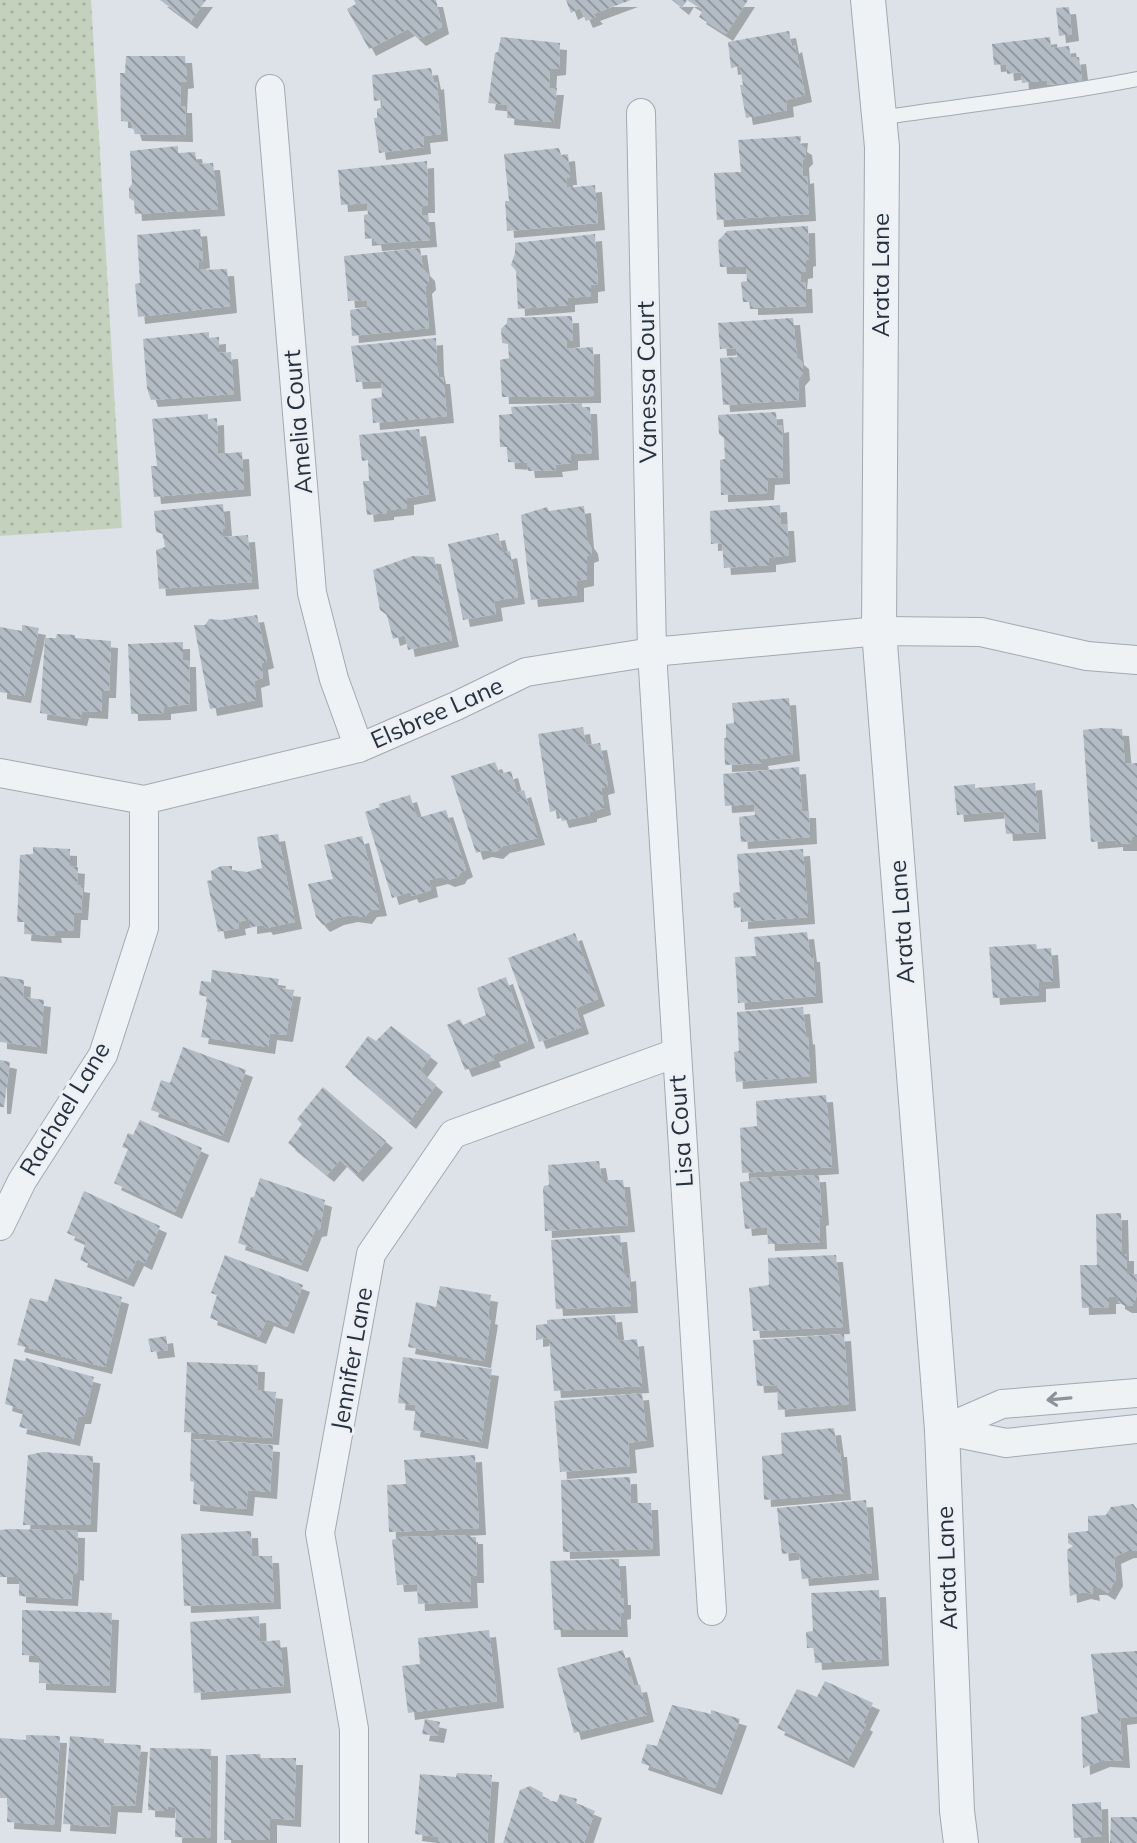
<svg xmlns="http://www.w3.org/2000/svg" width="1137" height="1843" font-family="Mulish,sans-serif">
	<defs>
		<pattern id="park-dots" width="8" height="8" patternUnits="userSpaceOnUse" patternTransform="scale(2)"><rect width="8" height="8" fill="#c4d2bd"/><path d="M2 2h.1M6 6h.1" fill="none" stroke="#a8b5a4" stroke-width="1.8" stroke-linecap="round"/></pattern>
		<pattern id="building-back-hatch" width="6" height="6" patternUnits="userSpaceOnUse" patternTransform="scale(2)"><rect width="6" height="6" fill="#b3bbc4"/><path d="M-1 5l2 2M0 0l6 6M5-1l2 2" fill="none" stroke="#9199a1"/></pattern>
		<filter id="shadow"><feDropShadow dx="7" dy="7" stdDeviation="0" flood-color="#0004"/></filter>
	</defs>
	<rect width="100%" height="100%" fill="#dce2e7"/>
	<path fill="url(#park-dots)" d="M0,0H91L122,528L0,536Z"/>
	<path fill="url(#building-back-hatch)" filter="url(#shadow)" d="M160,0H206L190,22Z
		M354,0H436L442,27L419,39L408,29L369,49L347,9L356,4Z
		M566,0H631L593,14L596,17L586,21L580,8L571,13Z
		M672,0H748L726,34L699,17L703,10L687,0L682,8Z
		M1069,7L1072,34L1059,36L1056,8Z
		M789,31L792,47L795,45L805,95L786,100L787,110L746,118L740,85H743L740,66L731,68L728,42Z
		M501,37L560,43L559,68L550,69L549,88H557L553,122L507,118L508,105L488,103L495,53L498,52Z
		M1050,37L1051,48L1069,46L1071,58L1079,57L1082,81L1048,85L1047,80L1022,83L1021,72L1007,74L1006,64L994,65L992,44Z
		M126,56H185L187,81L181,82L180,106H185L186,135L135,134L131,122L121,121L120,73H125Z
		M431,68L434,83L437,82L441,134L423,136L424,147L379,153L374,118H377V109L383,107L382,100L374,101L372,75Z
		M801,136L800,145L805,148L806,157L802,161L803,177L807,176L809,214L717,220L714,173L741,172L738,140Z
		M178,146V153L195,152L197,164L213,163L218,209L135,214L134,201L129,198V188L132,184L130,151Z
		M559,148L561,155L568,154L570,178H566L567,188L595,185L598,223L507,231L505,201H509L504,154Z
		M427,161L428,206H421L422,215H428L430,240L375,244L374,238L365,239L364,215L368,214L367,203L341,205L338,170Z
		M808,226L809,259L806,260V271L801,272L800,282H805L806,306L751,308V302H743L741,282L747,281L746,267H720L718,241L727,231Z
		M200,229L203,261L199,262V270L227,269L230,306L138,317L135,284L140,283L137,235Z
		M595,234L598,284L591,285V296L568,298V305L518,309L516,271L511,265L515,253V243Z
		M420,248L423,269L428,274L429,283L425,287L429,328L352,336L350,310L368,307L367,300L348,301L344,256Z
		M572,316L573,340L567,341L566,349L593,347L594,396L502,397L500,360L509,358L508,344L502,343L501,329L507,323V318Z
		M793,318L797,358L802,362L803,373L798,379L799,400L723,405L720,358L737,357L736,348L720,349L718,323Z
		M209,332V338L219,337V353L231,352L234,394L151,400L147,388L143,339Z
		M436,338L437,367L439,377H443L447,416L373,423L371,399L382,397L381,381L356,382L351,346Z
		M582,403V407H590L592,453L571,454V463L555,465L556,470L528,471L527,463L508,462L507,447H500L499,415L512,414L511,407Z
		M776,412L777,426L782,425L783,477L768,478L767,493L721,495L720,460L725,459L724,438L719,434L718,415Z
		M208,414V419L217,418L218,454L242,452L244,489L154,497L151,466H157L152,419Z
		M419,429L429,494L407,498V508L387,510V513L367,515L363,481H369L368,460L362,461L359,435Z
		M223,504L225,529H222L223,537L248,535L252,582L159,589L156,550L165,547L163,534L156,532L154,511Z
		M780,505L781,524H787L789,555L769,558V565L724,568L722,543L711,544L710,511Z
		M584,506L587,541L591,547L592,554L587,556V579L577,581V595L531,600L521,515L547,507L549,511Z
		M498,533L503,553L510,551L518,597L494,601L496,614L463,620L448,544Z
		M413,556L434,557L452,640L408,650L405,635L393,639L387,615L380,610L373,570Z
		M257,615L267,661L261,663L263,678L254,681L256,700L210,709L194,625H205L209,619L222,620Z
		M22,625L39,628L24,696L0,692V627L22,631Z
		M57,634L75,635V638L111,641L109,691H102L101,712L82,711L80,719L40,713L45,638H56Z
		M183,642V660H189L190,704L164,707V713L131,714L128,644Z
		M789,698L793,754L761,759L762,763L725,765L724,738H726V724L734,723L732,703Z
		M583,727L586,745L600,743L608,786L601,788L604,808L590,812V815L562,821L558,810L550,812L538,734Z
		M1102,728L1122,729L1125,764L1137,763V837H1132L1130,844H1116V840L1091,842L1083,730Z
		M495,762L500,774L511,771L517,793L524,790L538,838L503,846L496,852L485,850L476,853L451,776Z
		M799,767L802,811H809L810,837L741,842L739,817L755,815L754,804L725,806L723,774Z
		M1035,783L1039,832L1006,834L1004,811L957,815L954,786L975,784V788Z
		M410,795L417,818L446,810L466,870L460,873L458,877L448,880L441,877L429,880L431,890L412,896L410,892L392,898L365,812L380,807L379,804Z
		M278,834L295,922L266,928L264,925L250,927V919L238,922L239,928L218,932L207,881L212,880L211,871L221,866H232V870L247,872L262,868L257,837Z
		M362,836L380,909L370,910L365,917L351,915L337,918L323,925L316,917L308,884L333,879L324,845Z
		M33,847L70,849V866L78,867L77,885L83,886L81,913H74L73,931H54L55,936L24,934L25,922H17L20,855L33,854Z
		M803,849L808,917L741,922V907L734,908L733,893L740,892L737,854Z
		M807,932L810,955H813L816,996L738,1003L735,957L756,956L754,937Z
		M575,933L598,999L576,1008L582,1027L539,1042L508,958Z
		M1036,944L1037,949L1051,948L1053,981L1039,982V995L993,998L989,947Z
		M212,970L279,979L277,988L294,990L286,1035L270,1033L268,1047L201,1037L208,997L199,995L201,981L211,982Z
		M0,976L24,980L23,997L44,1000L40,1047L0,1042Z
		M506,977L528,1041L492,1055L494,1060L465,1070L447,1025L460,1019L463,1025L486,1015L477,988Z
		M803,1007L806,1038L808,1037L810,1076L736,1082L734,1052L739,1051L737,1012Z
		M391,1026L431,1056L420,1071L436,1085L409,1122L345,1067L368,1036L376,1041Z
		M183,1047L246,1070L222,1136L151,1110L161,1080L170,1083Z
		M0,1060L10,1062L4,1107H0Z
		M323,1087L386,1141L356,1175L340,1160L327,1175L288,1143L302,1124L297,1119Z
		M826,1095L832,1167L742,1173L740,1128L757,1126L756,1101Z
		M140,1120L202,1148L175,1212L114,1183L128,1149L122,1147L128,1133L133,1135Z
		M599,1161L602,1180H623L628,1225L545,1231L543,1189L544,1186L549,1185L548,1165Z
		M819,1175L822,1218L819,1219L820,1242L768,1244L767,1227L745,1229L740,1182L750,1181V1178Z
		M260,1178L325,1200L320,1229L315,1230L301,1265L238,1243L251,1197H254Z
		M84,1191L160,1226L145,1263L137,1259L127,1280L80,1260L86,1242L67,1233Z
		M1121,1213L1122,1254H1127V1274H1137L1136,1298L1132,1306H1125L1118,1302V1297H1109V1307L1082,1308L1080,1265H1097L1096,1214Z
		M620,1235L624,1275L629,1274L631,1306L556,1309L551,1240Z
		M225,1255L303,1285L287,1327L267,1319L259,1337L210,1318L217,1295L211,1293Z
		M836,1255L843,1327L753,1331L749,1288L769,1285L768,1258Z
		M55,1279L122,1297L105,1367L17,1345L30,1298L47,1302Z
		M440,1286L491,1295L488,1317L491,1318L484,1361L408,1347L416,1302L436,1307Z
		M615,1315L618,1341L637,1339L642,1386L554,1391L549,1338L536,1340V1325L547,1324V1320Z
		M844,1334L849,1404L778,1410L777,1385L757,1386L753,1340Z
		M166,1336L168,1350L151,1352L148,1339Z
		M403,1357L492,1369L481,1442L413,1430L416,1405L398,1403Z
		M26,1358L94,1377L84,1417H78L73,1439L19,1427L24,1410L5,1404L14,1359L25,1361Z
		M187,1362L258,1365L257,1390L276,1392L272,1438L184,1432Z
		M642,1393L647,1440L628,1443L630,1466L560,1472L554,1401Z
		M834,1428L837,1450H840L844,1493L764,1500L762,1456L782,1454L781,1433Z
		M191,1439L273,1445L270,1492L248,1490L246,1509L193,1504L194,1482L190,1481Z
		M43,1452L93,1456L90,1525H23L28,1455Z
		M475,1455L479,1528L389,1532L387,1485L406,1484L404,1460Z
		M630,1477L631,1503H651L653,1549L563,1552L561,1480Z
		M866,1500L872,1573L802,1579L799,1552L782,1554L777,1508Z
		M1133,1504L1137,1509V1551H1127L1114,1557L1116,1579L1108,1593L1100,1588H1092L1093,1594L1084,1592L1070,1596L1067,1550L1073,1546L1068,1543V1533L1088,1531V1516L1106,1515L1111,1507Z
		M10,1529L78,1531L77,1574L73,1573L71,1599L19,1596V1577H0V1530Z
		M251,1531L252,1556H272L274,1602L184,1606L181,1534Z
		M471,1535V1537H476L477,1576H470L471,1601L418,1604L417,1584L397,1585L392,1540L401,1537Z
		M619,1559L621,1598H624V1612L620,1613L621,1630H554L550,1561Z
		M879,1590L882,1659L815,1663L814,1648H807L806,1632L813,1631L811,1593Z
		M22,1610L112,1613L109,1686L39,1683V1656L22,1655Z
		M259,1616L260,1642L280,1640L284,1686L194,1693L190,1622Z
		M489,1630L497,1701L408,1713L402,1666L420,1664L418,1638Z
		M623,1650L634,1686L640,1685L647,1715L574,1733L557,1668Z
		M1137,1651V1716L1120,1718L1123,1761L1103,1760L1083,1768L1081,1717L1098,1713L1091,1654Z
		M825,1681L873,1703L863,1723L866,1725L847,1761L777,1728L797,1689L817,1697Z
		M672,1705L711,1714V1710L740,1719L715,1788L641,1763L647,1744L657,1746Z
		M425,1719L440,1722L437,1736L422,1734Z
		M26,1735L60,1736L54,1825L7,1822L8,1798H0V1738L26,1740Z
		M70,1736L104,1739V1743L141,1745L135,1806L111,1805L109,1827L63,1824Z
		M150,1748L211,1749L210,1838L175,1837L176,1808L168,1806V1811L148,1810Z
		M260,1754L261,1758H296L294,1820L270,1818V1840H224L226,1755Z
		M457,1773L492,1775L487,1843H438L439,1837L415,1834L420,1774L456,1777Z
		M530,1786L543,1793L542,1799L557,1802L560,1794L577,1799L576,1803L595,1811L584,1843H503L520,1790Z
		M1101,1802L1102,1836L1074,1838L1072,1804Z
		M1111,1817H1137V1843H1110Z"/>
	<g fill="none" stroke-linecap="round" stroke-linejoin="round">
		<defs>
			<path id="service" d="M879,118C965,105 1052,96 1137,79"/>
			<path id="minor" d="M270,89L312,593L334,679L359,748
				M641,113L652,652L712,1611
				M0,773L144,800L359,748L456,706L526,672L652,652L879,631L981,632L1087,656L1137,660
				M0,1226L22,1181L103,1055L144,928V800
				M942,1430L1002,1404L1137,1393
				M942,1430L1006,1443L1137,1429
				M354,1843V1729L320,1533L371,1254L453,1134L676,1053"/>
			<path id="tertiary" d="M868,0L882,147L879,631L942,1430L957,1811L961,1843"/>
		</defs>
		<use href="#service" stroke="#a1a9b1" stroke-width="16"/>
		<use href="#minor" stroke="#a1a9b1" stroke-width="30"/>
		<use href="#tertiary" stroke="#a1a9b1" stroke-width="36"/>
		<use href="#service" stroke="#eff2f5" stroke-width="14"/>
		<use href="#minor" stroke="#eff2f5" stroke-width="28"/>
		<use href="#tertiary" stroke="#eff2f5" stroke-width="34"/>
	</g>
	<defs><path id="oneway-shaft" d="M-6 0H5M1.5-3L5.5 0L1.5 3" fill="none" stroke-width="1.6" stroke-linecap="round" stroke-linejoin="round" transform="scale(2)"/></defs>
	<use stroke="#8a929a" href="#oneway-shaft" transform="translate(1059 1399) rotate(175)"/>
	<g text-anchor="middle" stroke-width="6" stroke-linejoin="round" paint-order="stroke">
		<g font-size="24" fill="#25313e" stroke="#ecf0f5">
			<text transform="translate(881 275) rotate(-90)" y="8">Arata Lane</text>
			<text transform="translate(647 382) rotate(-91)" y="8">Vanessa Court</text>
			<text transform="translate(298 422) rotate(-95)" y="8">Amelia Court</text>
			<text transform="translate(437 713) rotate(-24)" y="8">Elsbree Lane</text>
			<text transform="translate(902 922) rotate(-94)" y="8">Arata Lane</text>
			<text transform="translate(65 1109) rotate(-59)" y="8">Rachael Lane</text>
			<text transform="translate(681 1131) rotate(-94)" y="8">Lisa Court</text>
			<text transform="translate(352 1359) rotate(-80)" y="8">Jennifer Lane</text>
			<text transform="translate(947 1568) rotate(-92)" y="8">Arata Lane</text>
		</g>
	</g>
</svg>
